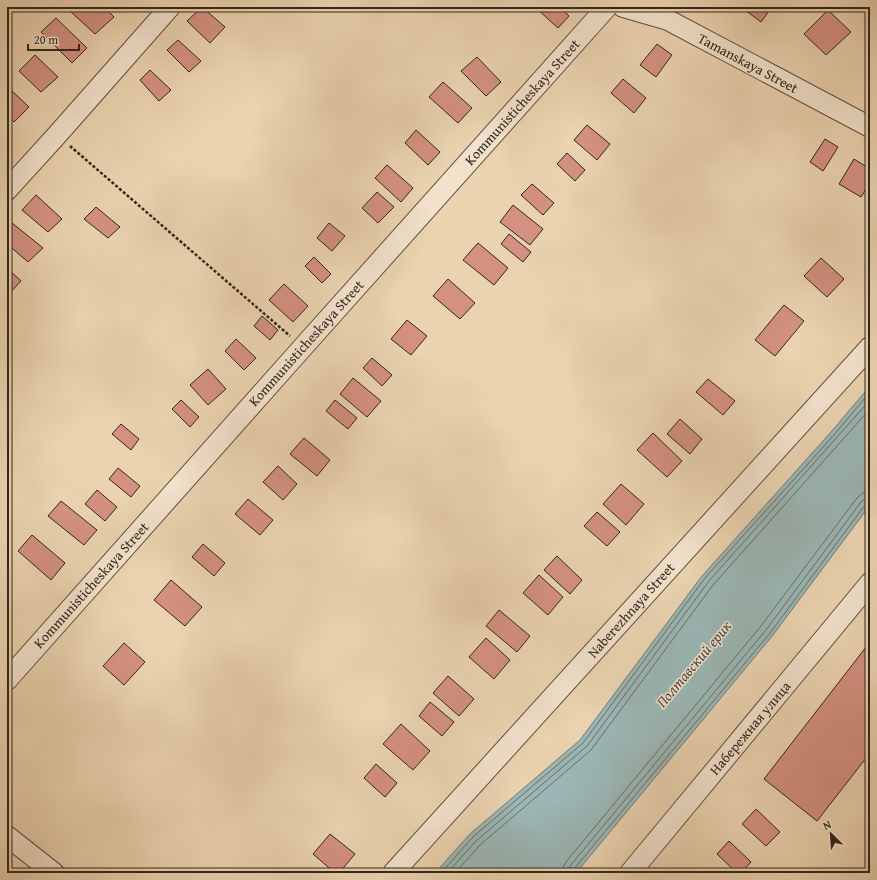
<svg xmlns="http://www.w3.org/2000/svg" width="877" height="880" font-family="'Gentium Book Plus',serif">
	<rect width="100%" height="100%" fill="#ebd3b0"/>
	<filter id="stains"><feTurbulence type="fractalNoise" baseFrequency=".005" numOctaves="4"/><feColorMatrix values="0 0 0 0 .2 0 0 0 0 .09 0 0 0 0 .02 0 0 0 .5 -.17"/></filter>
	<radialGradient id="worn" r=".72"><stop offset=".6" stop-color="#630" stop-opacity="0"/><stop offset="1" stop-color="#630" stop-opacity=".3"/></radialGradient>
	<path fill="#9bb6b5" stroke="#717c78" d="M870,386V505L773,635L576,873H435L470,834L580,740L702,576L831,432Z"/>
	<g fill="none" stroke-linecap="round" stroke-linejoin="round">
		<path stroke="#666e68" stroke-width="1" d="M441,873L473,837L583,743L705,578L834,435L870,392
			M447,873L476,841L587,746L709,581L870,400
			M455,873L480,845L591,750L713,585L870,409
			M562,873L563,867L566,862L761,626L857,498L863,493L870,492
			M568,873L570,866L766,630L861,502L865,499L870,498
			M573,873L574,869L770,633L865,505L870,503"/>
	</g>
	<path fill="#d49181" stroke="#32261c" d="M76,7H104L114,17L95,34L71,12Z
		M202,7L225,27L210,43L187,21Z
		M535,7H560L569,16L558,28Z
		M747,7H772L761,22L745,10Z
		M828,10L851,32L826,55L804,34Z
		M56,18L87,48L72,63L41,32Z
		M178,40L201,61L189,72L167,50Z
		M657,44L672,55L656,77L640,65Z
		M35,55L58,77L41,92L19,71Z
		M477,57L501,82L486,96L461,71Z
		M150,70L171,90L159,101L140,80Z
		M623,79L646,98L634,113L611,93Z
		M443,82L472,108L458,123L429,97Z
		M12,91L29,107L14,122L7,116V97Z
		M587,125L610,144L597,160L574,140Z
		M416,130L440,152L428,165L405,143Z
		M825,139L838,147L823,171L810,162Z
		M567,153L585,170L575,181L557,164Z
		M854,159L870,169V183L861,197L839,184Z
		M387,165L413,188L401,202L375,178Z
		M532,184L554,203L543,215L521,195Z
		M377,192L394,207L378,223L362,208Z
		M36,195L62,219L48,232L22,210Z
		M513,205L543,229L530,245L500,222Z
		M96,207L120,227L108,238L84,219Z
		M12,223L43,248L28,262L7,244V228Z
		M329,223L345,236L332,251L317,238Z
		M509,234L531,252L523,262L501,244Z
		M478,243L508,268L494,285L463,260Z
		M314,257L331,274L322,283L305,266Z
		M821,258L844,279L827,297L804,276Z
		M7,268L21,281L7,296Z
		M448,279L475,303L460,319L433,296Z
		M284,284L308,306L293,322L269,300Z
		M784,305L804,321L775,356L755,340Z
		M262,316L278,330L270,340L254,326Z
		M407,320L427,336L411,355L391,339Z
		M236,339L256,358L244,370L225,351Z
		M372,358L392,375L382,386L363,368Z
		M208,369L226,389L208,405L190,385Z
		M353,378L381,401L367,417L340,394Z
		M708,379L735,401L723,415L696,392Z
		M181,400L199,417L190,427L172,409Z
		M335,400L357,418L348,429L326,411Z
		M680,419L702,439L690,454L667,434Z
		M121,424L139,439L131,450L112,434Z
		M653,433L682,461L667,477L637,450Z
		M304,438L330,460L317,476L290,454Z
		M278,466L297,484L283,500L263,482Z
		M118,468L140,486L131,497L109,479Z
		M621,484L644,504L626,525L603,504Z
		M97,490L117,507L105,521L85,504Z
		M248,499L273,520L260,535L235,514Z
		M61,501L97,530L84,545L48,516Z
		M597,512L620,532L607,546L584,526Z
		M32,535L65,563L51,580L18,551Z
		M203,544L225,563L214,576L192,557Z
		M557,556L582,580L570,594L544,570Z
		M539,575L563,597L548,615L523,593Z
		M171,580L202,607L185,626L154,600Z
		M499,610L530,636L517,652L486,626Z
		M486,638L510,660L494,679L469,657Z
		M870,642V753L817,821L764,779Z
		M124,643L145,662L124,685L103,666Z
		M448,676L474,699L459,716L433,693Z
		M430,702L454,722L442,736L419,716Z
		M401,724L430,751L413,770L383,744Z
		M376,764L397,783L385,797L364,778Z
		M756,809L780,832L766,846L742,824Z
		M330,834L355,854L339,873H335L313,854Z
		M729,841L751,862L741,873H737L717,854Z"/>
	<g fill="none" stroke-linecap="round" stroke-linejoin="round">
		<defs>
			<path id="minor" d="M623,7L668,20L870,127
				M7,190L57,135L170,7
				M7,680L303,347L607,7
				M7,836L54,873
				M393,873L870,347
				M630,873L870,583"/>
		</defs>
		<use href="#minor" stroke="#605141" stroke-width="22"/>
		<path stroke="#32261c" stroke-width="2.5" stroke-dasharray="3 2" stroke-linecap="butt" d="M70,146L290,336"/>
		<use href="#minor" stroke="#f2e2cc" stroke-width="20"/>
	</g>
	<g text-anchor="middle" stroke-width="3" stroke-linejoin="round" paint-order="stroke">
		<g font-size="14" fill="#32261c" stroke="#f2e2cc">
			<text transform="translate(748 63) rotate(28)" y="5">Tamanskaya Street</text>
			<text transform="translate(522 102) rotate(-48)" y="5">Kommunisticheskaya Street</text>
			<text transform="translate(306 343) rotate(-48)" y="5">Kommunisticheskaya Street</text>
			<text transform="translate(91 585) rotate(-48)" y="5">Kommunisticheskaya Street</text>
			<text transform="translate(631 610) rotate(-48)" y="5">Naberezhnaya Street</text>
			<text transform="translate(750 728) rotate(-50)" y="5">Набережная улица</text>
		</g>
		<g font-size="15" font-style="italic" fill="#4c4a42" stroke="#f2e2cc">
			<text transform="translate(694 664) rotate(-50)" y="5">Полтавский ерик</text>
		</g>
	</g>
	<rect width="877" height="880" fill="none" stroke="#ebd3b0" stroke-width="24"/>
	<rect x="8" y="8" width="861" height="864" fill="none" stroke="#32261c" stroke-width="2"/>
	<rect x="12" y="12" width="853" height="856" fill="none" stroke="#32261c"/>
	<g transform="translate(831 834) rotate(335)" stroke="#f2e2cc" stroke-width="3" paint-order="stroke">
	<path d="M0-3L7 15L0 10L-7 15Z" fill="#32261c"/>
	<text y="-6" font-size="11" font-weight="bold" text-anchor="middle" fill="#32261c">N</text>
	</g>
	<path d="M28 44v6h51v-6" fill="none" stroke="#32261c" stroke-width="2"/>
	<text x="34" y="44" font-size="12" fill="#32261c" stroke="#f2e2cc" stroke-width="3" paint-order="stroke">20 m</text>
	<rect width="100%" height="100%" filter="url(#stains)"/>
	<rect width="100%" height="100%" fill="url(#worn)"/>
</svg>
